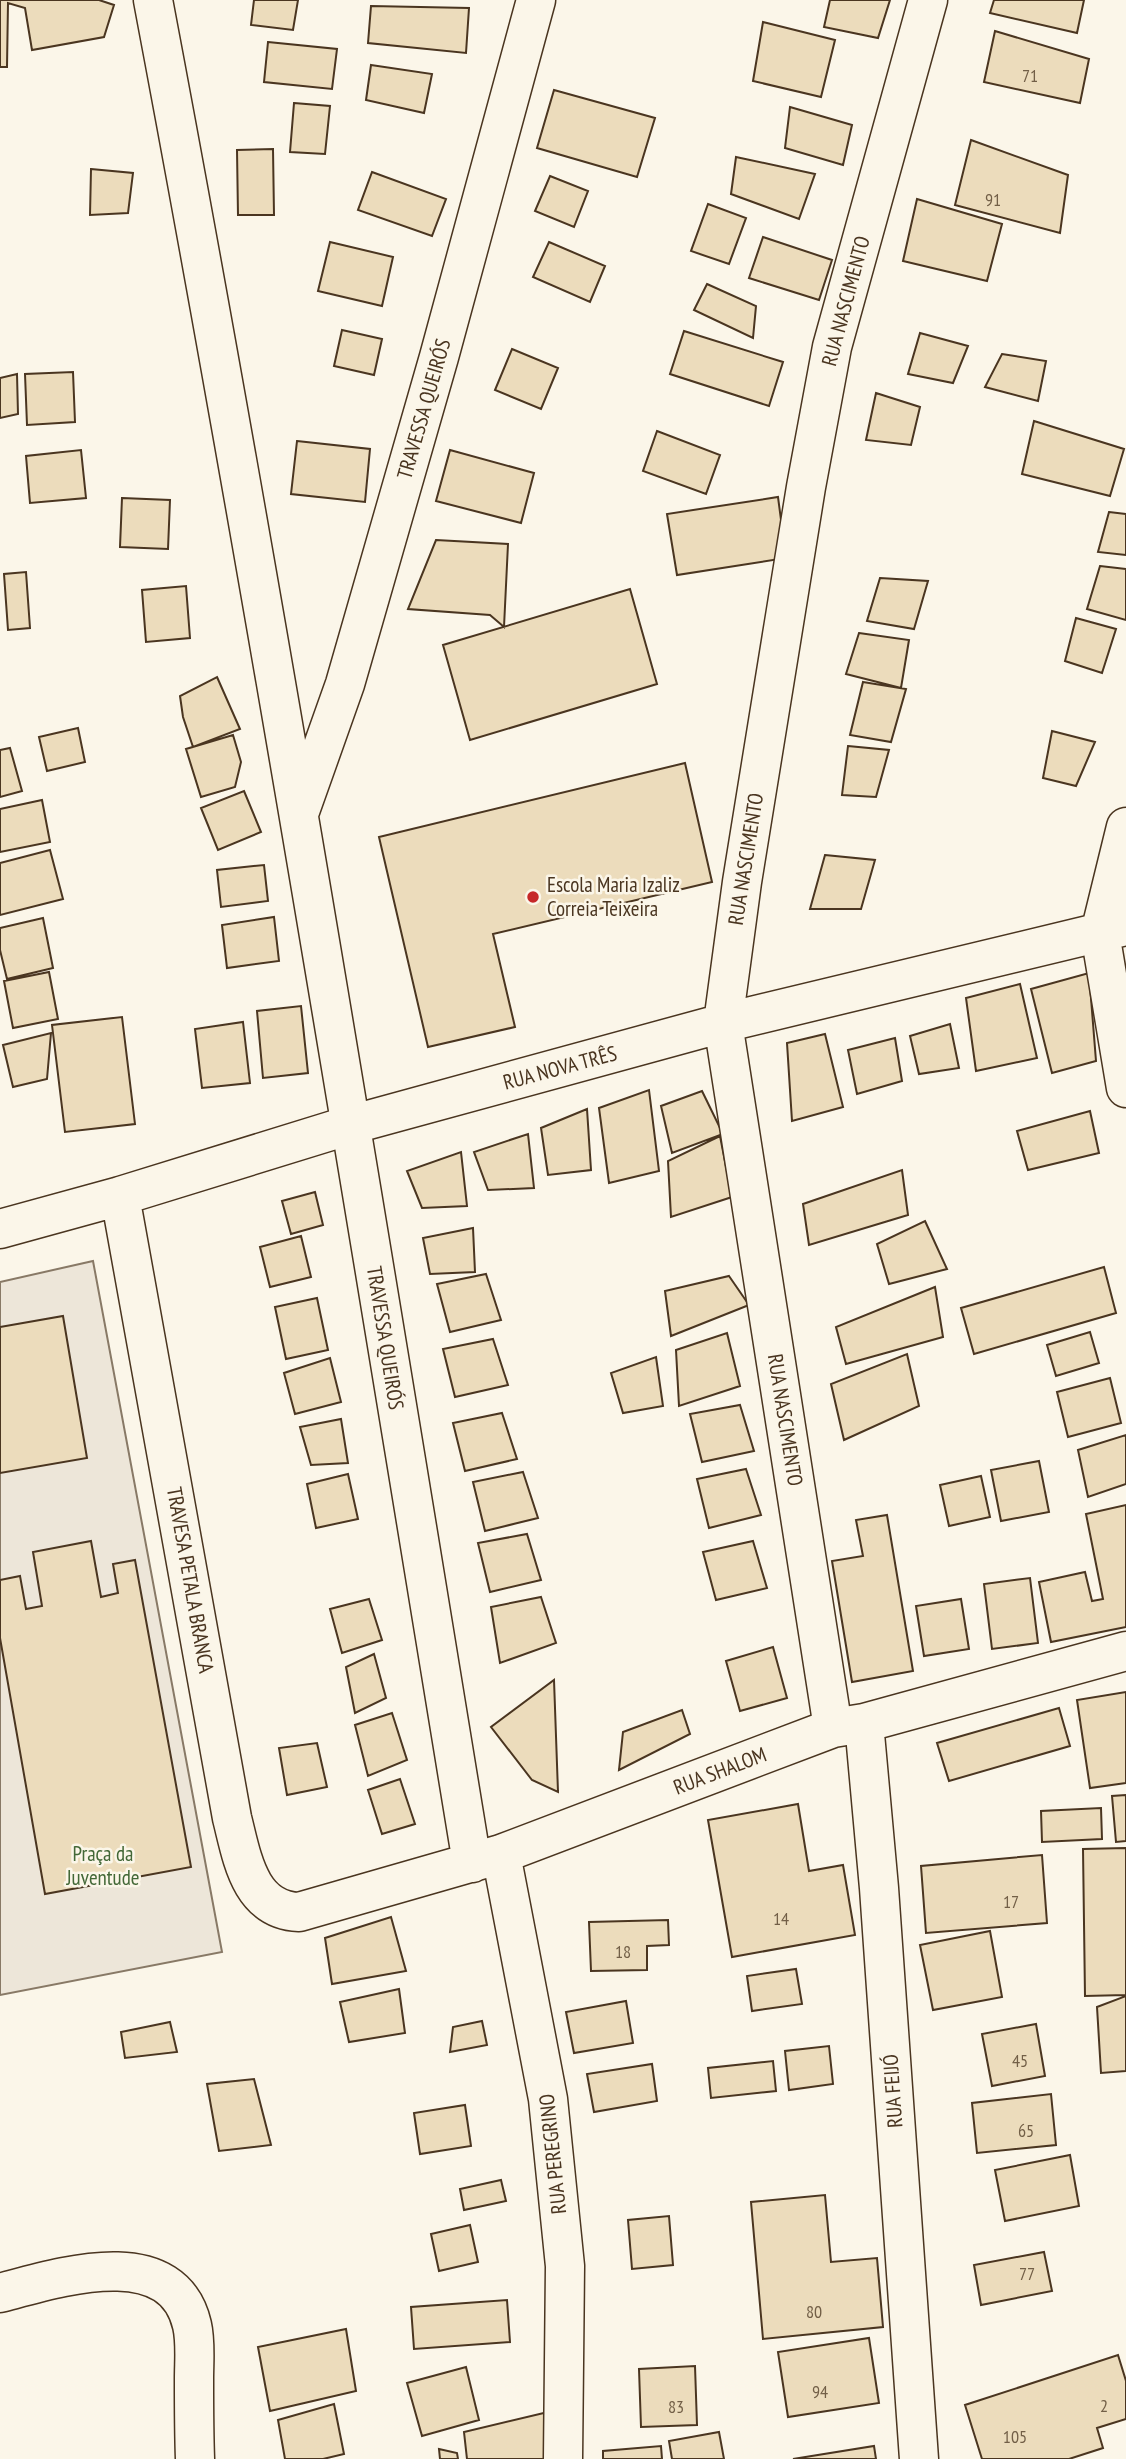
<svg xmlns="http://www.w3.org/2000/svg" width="1126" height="2459" font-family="'PT Sans Narrow',sans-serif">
	<rect width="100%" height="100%" fill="#fbf6e9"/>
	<path fill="#ede6d9" stroke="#887966" stroke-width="2" d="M93,1261L222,1952L0,1995V1282Z"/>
	<path fill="#ecdcbc" stroke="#4a3520" stroke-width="2" d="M0,0H99L114,5L104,37L32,50L25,8L8,3L7,67H0Z
		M254,0H298L293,30L251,25Z
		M830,0H890L878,38L824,27Z
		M994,0H1084L1077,33L990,13Z
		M371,6L469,8L466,53L368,43Z
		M763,22L835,40L821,97L753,81Z
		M995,31L1089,59L1080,103L984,82Z
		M268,42L337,49L332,89L264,82Z
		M371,65L432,74L424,113L366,100Z
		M554,90L655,118L637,177L537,148Z
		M294,103L330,106L325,154L290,152Z
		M790,107L852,125L843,165L785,148Z
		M971,140L1068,175L1060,233L955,205Z
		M273,149L274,215H238L237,150Z
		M736,157L815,174L799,219L731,194Z
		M91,169L133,173L128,213L90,215Z
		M372,172L446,199L432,236L358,210Z
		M550,176L588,191L574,227L535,211Z
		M917,199L1002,224L987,281L903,261Z
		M708,204L746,218L729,264L691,251Z
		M763,237L832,260L819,300L749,278Z
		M330,242L393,257L382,306L318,291Z
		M549,242L605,266L590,302L533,277Z
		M707,284L756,306L753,338L694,310Z
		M342,330L382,339L374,375L334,366Z
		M684,331L783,362L769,406L670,374Z
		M920,333L968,346L953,383L908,374Z
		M512,349L558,368L541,409L495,390Z
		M1002,354L1046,361L1038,401L985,387Z
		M73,372L75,422L27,425L25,374Z
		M17,374L18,414L0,418V378Z
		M876,393L920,407L911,445L866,440Z
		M1034,421L1124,449L1110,496L1022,474Z
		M657,431L720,455L706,494L643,471Z
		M297,441L370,449L365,502L291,494Z
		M81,450L86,498L30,503L26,456Z
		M450,450L534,473L521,523L436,501Z
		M778,497L786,558L677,575L667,514Z
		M122,498L170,500L168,549L120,547Z
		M1109,512L1126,514V555L1098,552Z
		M436,540L508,544L504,627L490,615L408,609Z
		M1100,566L1126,569V620L1087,609Z
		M26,572L30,628L8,630L4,574Z
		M880,578L928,581L914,629L867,621Z
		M186,586L190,638L146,642L142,590Z
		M630,589L657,684L470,740L443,645Z
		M1076,618L1116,629L1102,673L1065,661Z
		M859,633L909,640L901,688L846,674Z
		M217,677L240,729L193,747L183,717L180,696Z
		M863,682L906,689L891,742L850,735Z
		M78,728L85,762L47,771L39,737Z
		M1052,731L1095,742L1076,786L1043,778Z
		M233,735L241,762L235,787L201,797L186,749Z
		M848,746L889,750L876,797L842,795Z
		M10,748L22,791L0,797V750Z
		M685,763L712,882L493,934L515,1027L428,1047L379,837Z
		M244,791L261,832L218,850L201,808Z
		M42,800L50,842L0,852V809Z
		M50,850L63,899L0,915V863Z
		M825,855L875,860L861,909H810Z
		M264,865L268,901L221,907L217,870Z
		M274,917L279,961L227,968L222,925Z
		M43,918L53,968L7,979L0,950V928Z
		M49,972L58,1019L13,1028L4,981Z
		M1089,973L1096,1061L1052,1073L1031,989Z
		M1020,984L1037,1058L976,1071L966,998Z
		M301,1006L308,1073L263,1078L257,1011Z
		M122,1017L135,1124L65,1132L52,1025Z
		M243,1022L250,1083L202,1088L195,1029Z
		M950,1024L959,1068L919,1074L910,1036Z
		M51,1033L47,1079L13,1087L3,1045Z
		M825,1034L843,1107L792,1121L787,1043Z
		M895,1038L902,1081L857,1094L848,1050Z
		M649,1090L659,1171L609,1183L599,1108Z
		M702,1091L723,1134L672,1153L661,1106Z
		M587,1109L591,1170L548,1175L541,1128Z
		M1090,1111L1099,1153L1028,1170L1017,1131Z
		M528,1134L534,1188L488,1190L474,1152Z
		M720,1136L732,1197L671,1217L668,1161Z
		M461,1152L467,1206L422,1208L407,1171Z
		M902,1170L908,1215L809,1245L803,1204Z
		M315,1192L323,1225L291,1234L282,1201Z
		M925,1221L947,1269L889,1284L877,1244Z
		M473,1228L475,1272L430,1274L423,1238Z
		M301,1236L311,1277L270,1287L260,1247Z
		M1104,1267L1116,1313L974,1354L961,1308Z
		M486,1274L501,1320L450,1332L437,1284Z
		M729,1276L749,1305L671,1336L665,1291Z
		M935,1287L943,1337L846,1364L836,1327Z
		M317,1298L328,1350L286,1359L275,1307Z
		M63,1316L87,1458L0,1473V1327Z
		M1090,1332L1099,1363L1056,1376L1047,1345Z
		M727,1333L740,1386L679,1406L676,1350Z
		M493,1339L508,1385L455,1397L443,1349Z
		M907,1354L919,1406L844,1440L831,1384Z
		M656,1357L663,1406L623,1413L611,1373Z
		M330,1358L341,1402L295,1414L284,1373Z
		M1110,1378L1121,1423L1068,1437L1057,1392Z
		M740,1405L754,1451L702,1462L690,1414Z
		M502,1413L517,1459L465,1471L453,1423Z
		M341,1419L348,1463L311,1465L300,1427Z
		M1126,1435V1484L1088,1497L1078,1450Z
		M1039,1461L1049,1512L1001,1521L991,1470Z
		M746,1469L761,1515L709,1528L697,1479Z
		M523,1472L538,1518L485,1531L473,1482Z
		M348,1474L358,1519L316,1528L307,1484Z
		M981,1476L990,1517L949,1526L940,1485Z
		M1126,1505V1627L1051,1642L1039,1582L1085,1572L1092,1601L1103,1599L1086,1514Z
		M887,1515L913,1671L852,1682L832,1561L863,1556L856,1520Z
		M527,1534L541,1580L490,1592L478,1543Z
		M91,1541L101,1597L118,1593L113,1564L135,1560L191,1867L45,1894L0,1638V1580L20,1576L26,1609L42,1606L33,1552Z
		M753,1541L767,1588L716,1600L703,1552Z
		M1030,1578L1038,1643L992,1649L984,1584Z
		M541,1597L556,1643L500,1663L491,1607Z
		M369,1599L382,1640L342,1653L330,1609Z
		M961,1599L969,1649L924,1656L916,1606Z
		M773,1647L787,1698L740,1711L726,1661Z
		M374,1654L386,1698L355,1713L346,1667Z
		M554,1680L558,1792L532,1780L491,1727Z
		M1126,1692V1783L1090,1788L1077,1700Z
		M1059,1708L1070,1746L949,1781L937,1743Z
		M682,1710L690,1734L619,1770L623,1732Z
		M392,1713L407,1760L368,1776L355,1725Z
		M317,1743L327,1787L287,1795L279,1748Z
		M400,1779L415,1824L382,1834L368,1790Z
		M1126,1795V1841L1116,1842L1112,1796Z
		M798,1804L809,1871L843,1865L855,1935L732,1957L708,1820Z
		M1101,1808L1102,1839L1042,1842L1041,1811Z
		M1126,1848V1995L1085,1996L1083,1849Z
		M1042,1855L1047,1923L926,1933L921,1866Z
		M391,1917L406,1971L332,1984L325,1938Z
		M668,1920L669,1945L647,1946V1970L591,1971L589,1922Z
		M990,1931L1002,1997L933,2010L920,1945Z
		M796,1969L802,2004L752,2011L747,1976Z
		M399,1989L405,2033L349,2042L340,2002Z
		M1126,1996V2071L1101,2073L1097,2007Z
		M626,2001L633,2043L574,2053L566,2012Z
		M482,2021L487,2045L450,2052L453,2027Z
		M170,2022L177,2052L125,2058L121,2032Z
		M1036,2024L1045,2076L992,2086L982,2034Z
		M829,2046L833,2084L789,2090L785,2051Z
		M773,2061L776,2091L711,2098L708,2068Z
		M652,2064L657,2101L594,2112L587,2074Z
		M254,2079L271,2145L219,2151L207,2084Z
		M1051,2094L1056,2145L977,2153L972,2103Z
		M465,2105L471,2146L420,2154L414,2113Z
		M1070,2155L1079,2206L1005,2221L995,2170Z
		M501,2180L506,2201L464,2210L460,2189Z
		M825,2195L831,2262L877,2258L883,2327L763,2339L751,2202Z
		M669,2216L673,2265L632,2269L628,2220Z
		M470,2225L478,2262L439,2271L431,2234Z
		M1044,2252L1052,2291L981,2305L974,2265Z
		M507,2300L510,2342L414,2349L411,2307Z
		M346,2329L356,2391L270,2411L258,2347Z
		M869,2338L879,2403L788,2417L778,2352Z
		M1118,2355L1126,2381V2419L1097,2428L1103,2448L1069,2459H982L965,2405Z
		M695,2366L697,2425L641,2427L639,2369Z
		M466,2367L479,2420L422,2436L407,2383Z
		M334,2404L344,2454L323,2459H285L278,2420Z
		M548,2412L554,2459H467L464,2432Z
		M719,2432L724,2459H672L669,2441Z
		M661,2446L662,2459H603V2451Z
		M874,2446L876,2459H793Z
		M439,2449L457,2453L458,2459H440Z"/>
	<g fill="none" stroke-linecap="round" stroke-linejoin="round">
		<defs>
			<path id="minor" d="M153,0C270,619 370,1241 472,1863
				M300,811L345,684L439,357L536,0
				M1126,827L1100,933L1126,1088
				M120,1196L232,1818C242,1857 249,1910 299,1912L501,1854L833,1728L864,1723L1126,1651
				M0,1229L120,1196L350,1125L723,1023L1126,926
				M864,1723L879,1888L919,2459
				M833,1728L723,1023L742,882L806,487L832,347L928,0
				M501,1854L548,2099L565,2266L563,2459
				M0,2293C57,2278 172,2240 192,2325C196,2342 194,2361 194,2379C194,2405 194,2432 195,2459"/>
		</defs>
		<use href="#minor" stroke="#4a3520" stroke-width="41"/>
		<use href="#minor" stroke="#fbf6e9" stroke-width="38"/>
	</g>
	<circle fill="#c62828" stroke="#fbf6e9" stroke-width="2.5" cx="533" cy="897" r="7"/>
	<g text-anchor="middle" stroke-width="5" stroke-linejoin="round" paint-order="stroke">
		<g font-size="18" fill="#725f47">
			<text x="1030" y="82">71</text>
			<text x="993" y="206">91</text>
			<text x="1011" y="1908">17</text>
			<text x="781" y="1925">14</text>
			<text x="623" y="1958">18</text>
			<text x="1020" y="2067">45</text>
			<text x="1026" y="2137">65</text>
			<text x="1027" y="2280">77</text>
			<text x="814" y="2318">80</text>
			<text x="820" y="2398">94</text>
			<text x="1104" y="2412">2</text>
			<text x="676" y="2413">83</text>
			<text x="1015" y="2443">105</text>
		</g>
		<g font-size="21" fill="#4a3520" stroke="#fbf6e9">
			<text transform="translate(846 301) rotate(-75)" y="7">RUA NASCIMENTO</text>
			<text transform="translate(424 409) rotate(-74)" y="7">TRAVESSA QUEIRÓS</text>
			<text transform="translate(746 859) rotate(-81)" y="7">RUA NASCIMENTO</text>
			<text transform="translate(560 1068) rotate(-15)" y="7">RUA NOVA TRÊS</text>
			<text transform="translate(385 1338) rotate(81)" y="7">TRAVESSA QUEIRÓS</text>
			<text transform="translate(785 1420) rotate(81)" y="7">RUA NASCIMENTO</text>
			<text transform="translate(190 1580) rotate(80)" y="7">TRAVESA PETALA BRANCA</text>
			<text transform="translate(720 1771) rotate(-21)" y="7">RUA SHALOM</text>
			<text transform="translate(893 2091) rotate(-94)" y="7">RUA FEIJÓ</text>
			<text transform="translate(553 2154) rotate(-96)" y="7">RUA PEREGRINO</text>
		</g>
		<g font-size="21" fill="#4a3520" stroke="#fbf6e9" text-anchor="start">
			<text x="547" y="892">Escola Maria Izaliz<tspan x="547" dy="24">Correia Teixeira</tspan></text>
		</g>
		<g font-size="21" fill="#436837" stroke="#fbf6e9">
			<text x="103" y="1861">Praça da<tspan x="103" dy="24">Juventude</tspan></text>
		</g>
	</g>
</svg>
